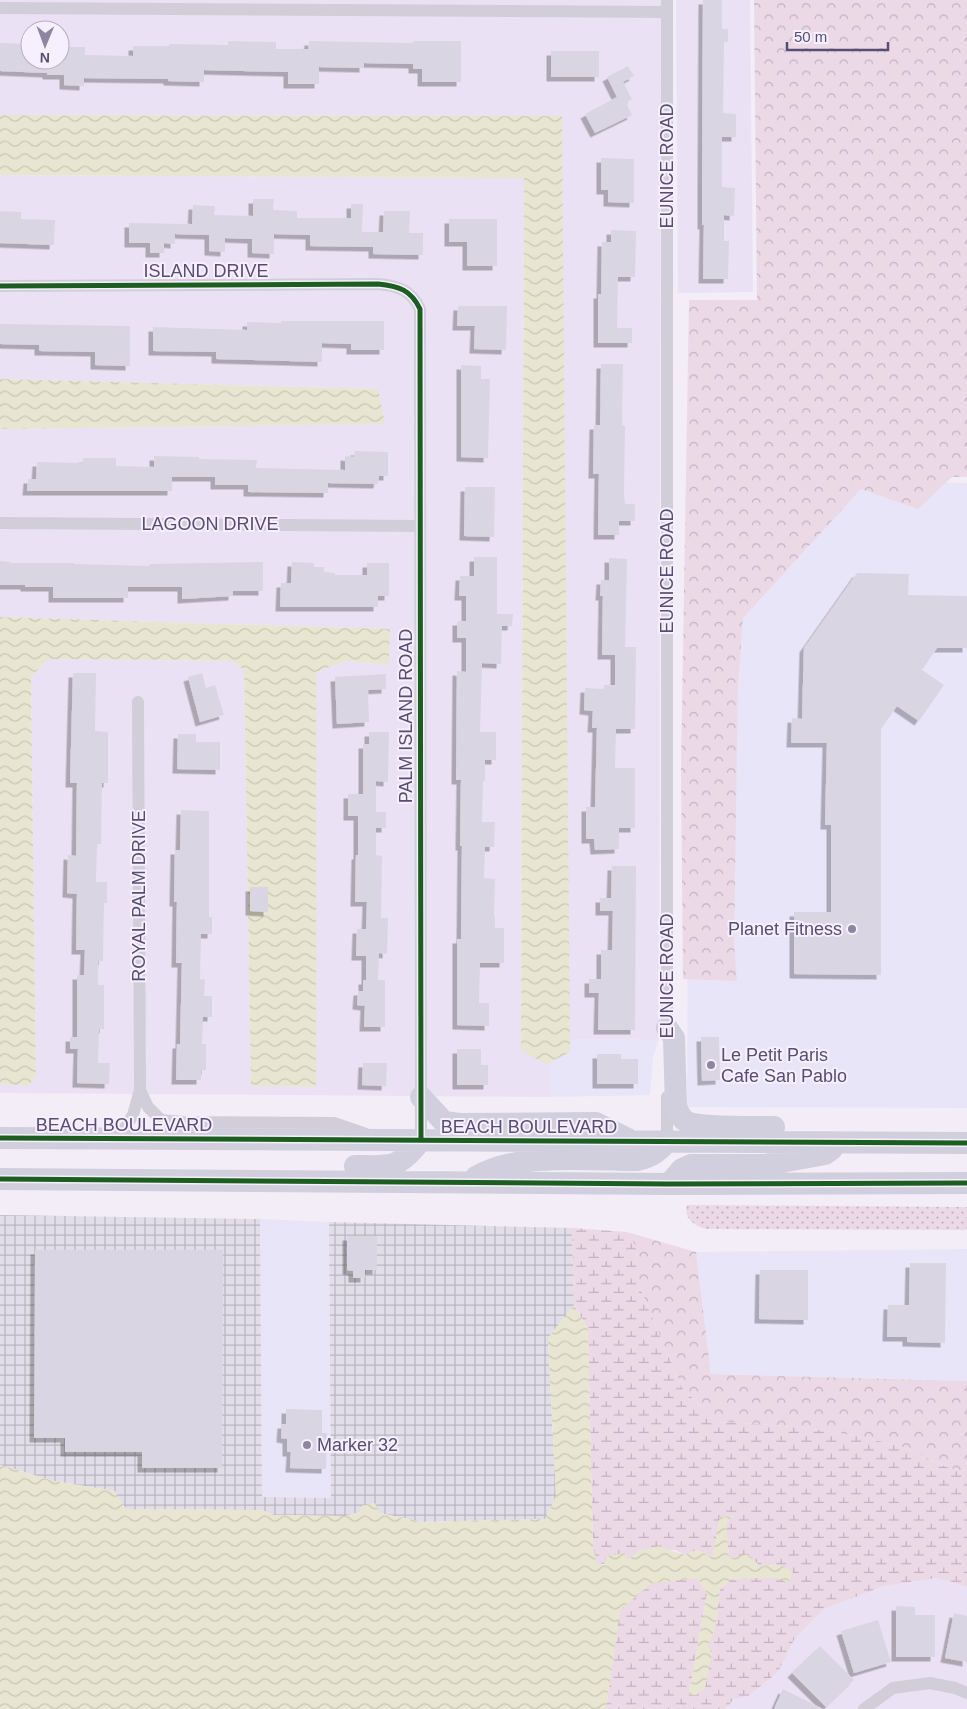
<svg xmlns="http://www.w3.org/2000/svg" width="967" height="1709" font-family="Arial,sans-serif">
	<defs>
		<pattern id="industrial-grid" width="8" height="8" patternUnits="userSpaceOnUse" patternTransform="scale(1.25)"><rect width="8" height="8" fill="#e2dee9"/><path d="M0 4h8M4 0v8" fill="none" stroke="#bab6c1"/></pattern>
		<pattern id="green-dots" width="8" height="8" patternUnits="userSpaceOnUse" patternTransform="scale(1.25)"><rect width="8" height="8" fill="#ecd9e6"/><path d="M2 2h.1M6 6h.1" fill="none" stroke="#c2b2bf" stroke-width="1.8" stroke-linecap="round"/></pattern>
		<pattern id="forest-crowns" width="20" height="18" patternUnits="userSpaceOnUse" patternTransform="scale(1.25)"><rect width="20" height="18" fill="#ecd9e6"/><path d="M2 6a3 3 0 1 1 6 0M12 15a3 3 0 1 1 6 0" fill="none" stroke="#c2b2bf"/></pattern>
		<pattern id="wetland-marsh" width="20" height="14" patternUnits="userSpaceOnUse" patternTransform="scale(1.25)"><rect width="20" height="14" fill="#ecd9e6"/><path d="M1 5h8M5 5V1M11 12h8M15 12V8" fill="none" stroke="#c2b2bf"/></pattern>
		<pattern id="water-waves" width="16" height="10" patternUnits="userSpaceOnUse" patternTransform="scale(1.25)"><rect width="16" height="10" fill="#e8e6d0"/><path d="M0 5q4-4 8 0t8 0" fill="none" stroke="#c9c7b6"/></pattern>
		<filter id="shadow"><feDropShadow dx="-4.5" dy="4.5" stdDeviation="0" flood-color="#0004"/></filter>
	</defs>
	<rect width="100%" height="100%" fill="#f2edf7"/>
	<path fill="#eae2f4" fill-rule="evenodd" d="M0,0H661L659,1040L572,1039L571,1053L550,1065V1097L0,1093V1084L28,1086L36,1076L31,677L47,659L233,661L244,669L251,1085L316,1087V672L347,661L389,665L390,629L0,617V429L384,424L377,389L0,379V175L524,178L521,1050L562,116L0,115ZM30,30H60V60H30Z
		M676,0H750L753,292L678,293Z
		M937,1578L967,1587V1709H725L734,1698L749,1696L778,1672L795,1638L824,1609L884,1586Z"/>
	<path fill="#e9e5f9" d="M690,478L967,483V1108L687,1107Z
		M572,1039L659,1040L653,1057L650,1095L550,1097V1065L571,1053Z
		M260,1219L329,1222L331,1498L262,1497Z
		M967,1249V1381L711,1374L696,1252Z"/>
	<path fill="url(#industrial-grid)" d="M0,1215L260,1219L262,1497L331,1498L329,1222L572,1228L574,1305L548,1338L556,1497L545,1519L423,1522L379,1513L360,1512L345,1516L273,1515L262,1510L126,1509L114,1491L54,1481L0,1465Z"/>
	<path fill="url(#green-dots)" d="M687,1205L967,1207V1230L706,1229C695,1226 683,1219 687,1205Z"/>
	<path fill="url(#forest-crowns)" d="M754,0H967V477H952L918,509L861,489L743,618L738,686L734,944L737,981L683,979L681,770L689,300H757Z
		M627,1232L696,1252L711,1374L967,1381V1471C941,1470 918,1450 892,1444C835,1430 776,1424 717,1422L682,1388L638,1283L636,1247Z"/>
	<path fill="url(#wetland-marsh)" d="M572,1228L627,1232L636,1247L638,1283L682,1388L717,1422C776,1424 835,1430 892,1444C918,1450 941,1470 967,1471V1587L937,1578L884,1586L824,1609L795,1638L778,1672L749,1696L734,1699L725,1709H606L620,1610L652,1582L698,1578L707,1594L689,1694L716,1625L720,1589L732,1579L776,1577L761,1567L729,1559L726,1523L733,1517H720L713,1557L697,1550L685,1555L675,1550L639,1551L628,1560L597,1565L593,1549L588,1329L574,1305Z"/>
	<path fill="url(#water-waves)" d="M0,115L562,116L570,1052L546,1064L521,1050L524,178L0,175Z
		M0,379L378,389L385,424L0,429Z
		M0,617L390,629L389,665L347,661L316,672V1087L251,1086L244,670L233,661L48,659L31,677L36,1076L28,1086L0,1084Z
		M574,1305L588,1329L593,1549L597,1565H604L607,1556L624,1553L628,1560L639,1551L658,1546L685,1555L697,1550L712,1557L720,1517L734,1516L726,1523L729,1559L748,1554L761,1567C773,1562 782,1564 793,1572L788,1583L776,1577L732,1579L720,1589L716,1625L708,1646L712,1654L705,1688L696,1695H689L707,1594L698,1578L652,1583L620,1610L606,1709H0V1465L54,1481L115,1491L126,1509L262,1510L273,1515L345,1516L360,1512V1506L375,1503L379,1513L423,1522L545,1519L556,1497L548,1338Z"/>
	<path fill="#dad5e3" filter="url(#shadow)" d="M703,0H722V29H728V42H724L723,113L736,114V137H722V187L735,188L734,216L724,215V241H729L728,279H703L704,225H702V180Z
		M228,41L276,42V49H308L309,41L413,43V41H461V82H422V69H413V64L364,63V68L319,67V84H288V72L204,70V82L168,81V79L84,78V86L64,85V75H47V73L0,71V43L30,44V60H60V47H85V55L133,56V46H169V44L228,45Z
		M551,51H599V77H551Z
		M628,66L634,76L623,82L632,99L626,103L632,115L595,133L585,114L617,97L607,77Z
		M601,158L634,159V203L608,202V190H601Z
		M253,199H274L273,210L297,211V218H351V204H363L362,232H383L384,211H410L409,233H423V255L373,254V247L310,246V235L274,234V254L252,253V239L225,238V252L209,251V235L175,234V244L164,243V253H150V243H129V223L192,224L193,205L215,206L214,215L253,216Z
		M0,211L21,212V219L55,220L54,245L0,243Z
		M449,219H497V266H467V242H449Z
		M611,230L636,231L635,277H618L617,328H632V343H598V294H601L602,242H611Z
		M458,306H507L506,350L474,349L475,326H457Z
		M281,321H384V350H351V344L322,343V362L216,359V352L153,351V327L247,330V322L281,323Z
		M0,324L130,326V366L95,365V352L39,351V345L0,344Z
		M601,364H623L622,425L625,426L624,494L625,504H635V521H619V535H598L599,474H593L594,425H600Z
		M461,365L481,366V379H490L488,458L461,457Z
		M355,451L388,452V476H379L378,484L328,483V493L248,492V485H215V477H172V491H27L28,479H36L37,462L83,463V458H116V466L154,467V456L199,457V459L257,460L256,468L345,470V456L354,457Z
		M465,487H495L494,537L464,536Z
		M474,557H497V614H513L512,626H502L501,664L482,663L480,732H496V760H485V781H483L482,822H495L494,847H485L484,878L495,879L494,916H495V928H504V963H480L479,1003H489V1026L457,1025V939H461L462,846H460L461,780H456L457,671L466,672V638H457V621H466V596H459L460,576H474Z
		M609,558L627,559L625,647H636L635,729H616L615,768H635V828H619V849L595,850L594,839H586V807H595L597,728H592L593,711L584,710L585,688L604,689V685H615V655H602L603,596H600L601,580H609Z
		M0,561L11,562L10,563H74V564L149,566L150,564L263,562V591H233V596L182,599V587H128V598H53V587H25V585H0Z
		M292,562L314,563V567H324V572L335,573V575H367V563H389V596H378V607H280L281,583H291Z
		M857,573L909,574L908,595L967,596V648H937L922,670L944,685L919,721L897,706L881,729V975L794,974V912H831V825H825L827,743H791L792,718L802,719L804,648Z
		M73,673H96L95,731L108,732V783H102L101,844H97L96,882H107V903H104L103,961H98V985H104V1029H99L98,1063H110L109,1084L77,1083L78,1049H70V1037H77V975H84L85,950H76L77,894L67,893L68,855L76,856L77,783H70Z
		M202,673L206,688L215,685L224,715L200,722L188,677Z
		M386,674V689L368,690L369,722L337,724L335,677Z
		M369,732H389L388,782L376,781V812H386V828H376V855L382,856L381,918H388L387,954L379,953L378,980H385V1027H364L365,1006L357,1005L358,991H363V980H366V956H356L357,929H366L367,902H355L356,855H358V816H348V794H363V744H369Z
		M178,734H196V742H220V770L177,769Z
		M181,810L209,811V917H212V934H201L200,979L205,980L204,996H212V1017H203L202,1044H206V1070H201V1080H176L177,1044H180L182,963H176L177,902H174L175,850H180Z
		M612,866H636L635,1030H598L599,993H589V979H601V950H612L613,911H600V898H611Z
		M250,887H268V912L250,911Z
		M701,1037H719L720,1080L702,1081Z
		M457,1049H481V1065H488V1085H457Z
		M597,1054H621V1059H638V1084H597Z
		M363,1063H387L386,1086L362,1085Z
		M347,1236H377V1270H365V1278H353V1271L347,1270Z
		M35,1250H223L222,1468H142V1452H65V1438H34Z
		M910,1263H946L945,1343L907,1342V1337H887L888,1305H909Z
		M760,1270H808V1320L759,1319Z
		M286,1409L322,1410V1433H327L326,1469L290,1468L291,1452H287V1439L281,1438L282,1424H286Z
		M896,1606L915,1607V1615H935V1657H896Z
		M954,1613L967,1616V1662L945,1658Z
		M878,1620L891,1662L854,1673L841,1631Z
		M820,1646L854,1680L826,1707L792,1673Z
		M783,1689L823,1709H774Z"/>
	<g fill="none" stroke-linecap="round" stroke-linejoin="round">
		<path stroke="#d1ced9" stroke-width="12" d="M667,0V1032
			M0,8L667,12
			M0,286L378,284C399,286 411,290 420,309L421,1140
			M0,523L420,526
			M140,1090L148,1107L161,1120L183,1122L334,1123L366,1134
			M118,1139L133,1115L140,1090L138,702
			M667,1142V1097
			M864,1709L893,1688L930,1683L955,1688L967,1693"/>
		<path stroke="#d1cfdd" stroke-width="22" d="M667,1028L674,1038L676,1107C679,1113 681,1119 687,1122C700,1128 757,1127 774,1127
			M421,1097L444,1122L460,1124L596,1123L628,1139
			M0,1138L967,1143
			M355,1166C391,1166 398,1170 421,1140
			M476,1177C517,1152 590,1160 637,1160C651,1157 658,1152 667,1142
			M0,1179L669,1184L967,1183
			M669,1184L682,1169L691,1165H765L825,1154L832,1149"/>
		<defs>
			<path id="cycleway" d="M0,286L378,284C399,286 411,290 420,309L421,1140
				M0,1138L967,1143
				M0,1179L669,1184L967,1183"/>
		</defs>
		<use href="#cycleway" stroke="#f6effe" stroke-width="8"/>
		<use href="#cycleway" stroke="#1b5e20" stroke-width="5"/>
	</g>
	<g fill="#8d86a1" stroke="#f6effe" stroke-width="2">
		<circle cx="852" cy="929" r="5"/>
		<circle cx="711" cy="1065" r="5"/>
		<circle cx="307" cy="1445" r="5"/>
	</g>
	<g text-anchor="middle" stroke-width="4" stroke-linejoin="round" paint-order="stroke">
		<g font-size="18" fill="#574f73" stroke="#f6effe">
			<text transform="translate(667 166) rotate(-90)" y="6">EUNICE ROAD</text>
			<text x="206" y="277">ISLAND DRIVE</text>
			<text x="210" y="530">LAGOON DRIVE</text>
			<text transform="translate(667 571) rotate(-90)" y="6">EUNICE ROAD</text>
			<text transform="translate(406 716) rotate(-90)" y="6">PALM ISLAND ROAD</text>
			<text transform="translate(139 896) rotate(-90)" y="6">ROYAL PALM DRIVE</text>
			<text transform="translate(667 976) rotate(-90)" y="6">EUNICE ROAD</text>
			<text x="124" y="1131">BEACH BOULEVARD</text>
			<text x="529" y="1133">BEACH BOULEVARD</text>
		</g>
		<g font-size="18" fill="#574f73" stroke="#f6effe" text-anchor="start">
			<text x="842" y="935" text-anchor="end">Planet Fitness</text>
			<text x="721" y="1061">Le Petit Paris<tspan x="721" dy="21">Cafe San Pablo</tspan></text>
			<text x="317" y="1451">Marker 32</text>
		</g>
	</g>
	<g transform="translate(45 45) rotate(181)"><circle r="24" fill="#f6effe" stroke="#b6afc6"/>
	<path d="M0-4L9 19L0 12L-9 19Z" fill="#8d86a1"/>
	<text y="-8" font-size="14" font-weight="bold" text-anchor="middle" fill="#574f73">N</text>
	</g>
	<path d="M787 42v8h101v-8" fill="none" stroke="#574f73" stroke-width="2.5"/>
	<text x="794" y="42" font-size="15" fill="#574f73" stroke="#f6effe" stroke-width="4" paint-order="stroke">50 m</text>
</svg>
